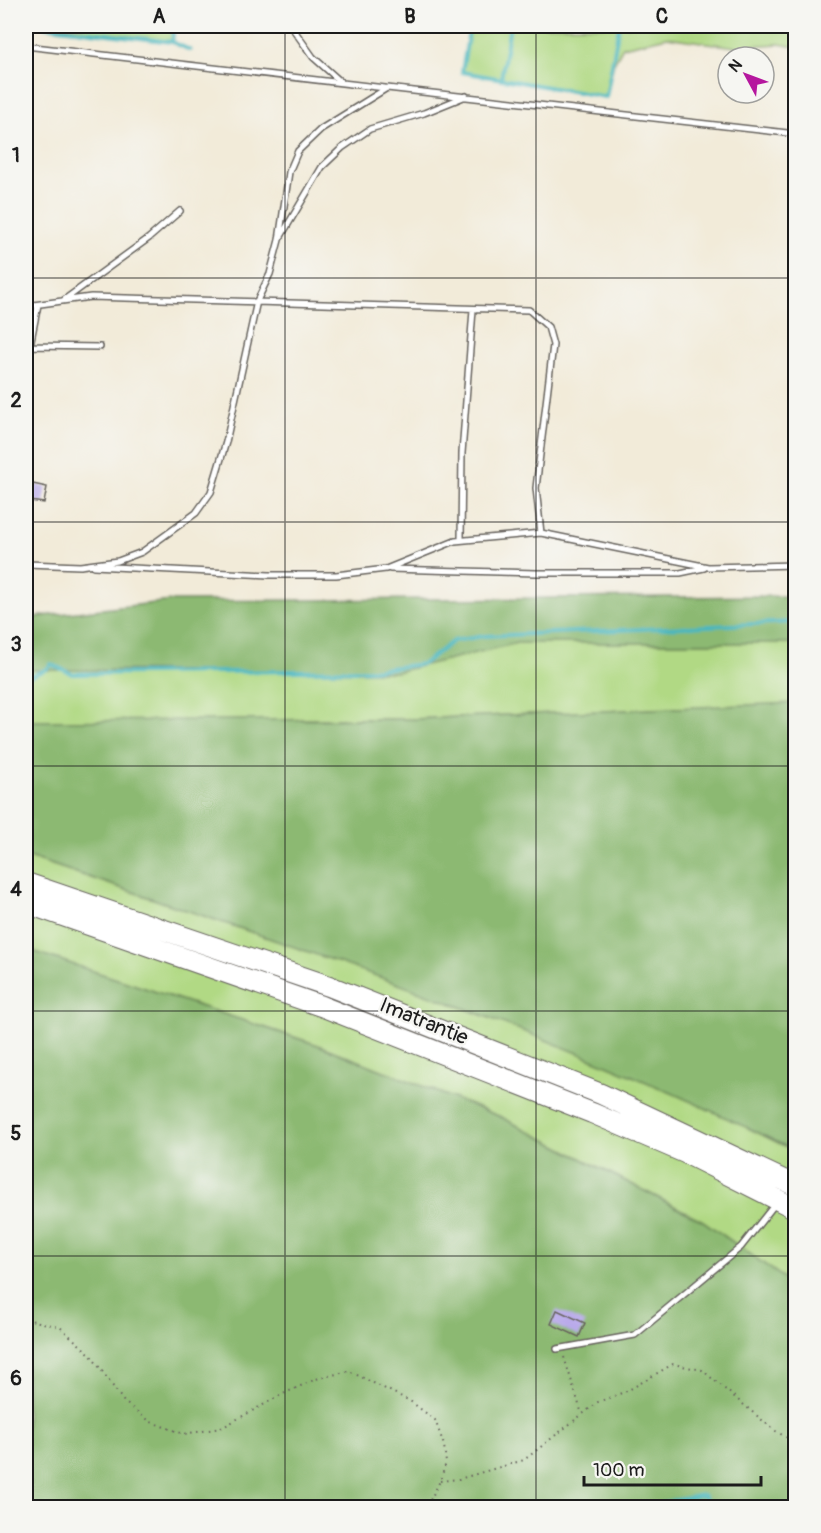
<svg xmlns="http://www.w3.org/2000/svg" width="821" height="1533" font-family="Pangolin,sans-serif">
	<rect width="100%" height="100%" fill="#f6f6f2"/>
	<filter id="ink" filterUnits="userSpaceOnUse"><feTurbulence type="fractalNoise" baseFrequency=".0167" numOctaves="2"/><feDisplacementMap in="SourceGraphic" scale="12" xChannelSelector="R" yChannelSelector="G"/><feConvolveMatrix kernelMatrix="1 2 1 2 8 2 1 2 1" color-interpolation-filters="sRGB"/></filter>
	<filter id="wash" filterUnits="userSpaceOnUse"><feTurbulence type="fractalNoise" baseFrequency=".008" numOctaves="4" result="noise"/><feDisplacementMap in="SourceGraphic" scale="24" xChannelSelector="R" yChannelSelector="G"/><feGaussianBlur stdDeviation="1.35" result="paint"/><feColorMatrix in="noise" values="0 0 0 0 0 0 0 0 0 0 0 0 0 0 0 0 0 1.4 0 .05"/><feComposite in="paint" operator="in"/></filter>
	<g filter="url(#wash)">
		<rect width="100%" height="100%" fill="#f2ebd9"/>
		<path fill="#b1d984" stroke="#667a50" stroke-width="1.5" d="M43,26H174L172,42Z
			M470,26H795V47L779,44L735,47L667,37L623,47L614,63L606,97L462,72Z
			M795,621V709L693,715L676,708L413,719H301L26,777V670H372L453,641Z
			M26,856C286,944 550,1028 795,1151V1286L703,1221L501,1117L318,1045L26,949Z"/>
		<path fill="#8cb972" stroke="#546a47" stroke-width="1.5" d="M795,596V643H517L396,672L26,670V618L171,601Z
			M795,703V1151C550,1028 286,944 26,856V721L413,719Z
			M26,949L318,1045L501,1117L703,1221L795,1286V1507L26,1508Z"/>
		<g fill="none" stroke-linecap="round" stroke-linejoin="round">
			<path stroke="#48b7bf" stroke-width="4" d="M43,26L172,42L190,50
				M470,26L462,72L606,97L619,26
				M172,42L174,26
				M501,79L510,26
				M26,673L31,676L47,669L51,664L72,674L372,670L423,664L453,641L484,636L796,622
				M662,1503L703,1495L711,1508"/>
		</g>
		<g id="blocks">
			<path fill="#b9aaea" d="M33,484L47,487L44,503L30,501Z
				M557,1310L585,1323L579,1337L551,1324Z"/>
		</g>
	</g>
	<g filter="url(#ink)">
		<use href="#blocks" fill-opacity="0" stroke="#67645e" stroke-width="1.5"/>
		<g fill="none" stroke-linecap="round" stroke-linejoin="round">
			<defs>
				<path id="lane" d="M291,26L313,57L341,82
					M26,46L385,88
					M280,238L322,167L342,148L370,129L424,113L466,96
					M64,300L149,238L180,211
					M26,306L91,297L529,310L548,327L553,345L536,488L541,533
					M30,346L100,347
					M26,365L38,305
					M461,540L462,453L473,310
					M26,564L81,566
					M80,566L118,561L142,552L196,513L211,492L226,442L257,301L270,274L279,240L289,172L298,151L321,129L387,88L796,134
					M94,566L269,575H336L386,569L455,541L541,533L708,567L796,565
					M390,569L536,573H680L704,568
					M557,1349L635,1335L741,1247L775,1204"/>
				<path id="highway" d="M26,883L329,986L601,1094L796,1186
					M26,903L321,1006L592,1113L685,1153L796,1209"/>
			</defs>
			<use href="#lane" stroke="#67645e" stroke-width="8"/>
			<use href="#highway" stroke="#67645e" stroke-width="22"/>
			<path stroke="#67645e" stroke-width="2" stroke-dasharray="1.5 4.5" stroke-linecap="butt" d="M26,1319L60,1327L90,1354L124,1402L151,1422L184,1434L221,1428L283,1394L316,1379L349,1371L410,1401L435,1420L444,1445L446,1463L440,1481L426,1508
				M564,1357L582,1414
				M440,1481L459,1479L524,1460L598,1402L627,1391L673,1364L702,1370L774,1430L796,1443"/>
			<use href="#lane" stroke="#fff" stroke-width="5"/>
			<use href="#highway" stroke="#fff" stroke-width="20"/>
		</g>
	</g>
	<path fill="none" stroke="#1c1c1c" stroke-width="1.5" stroke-opacity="0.55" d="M285,26V1508M536,26V1508M26,278H796M26,522H796M26,766H796M26,1011H796M26,1256H796"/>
	<g text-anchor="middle" stroke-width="5" stroke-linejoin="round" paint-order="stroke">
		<g font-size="21" fill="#1c1c1c" stroke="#f6f6f2">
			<text transform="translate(424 1021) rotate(22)" y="7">Imatrantie</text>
		</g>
	</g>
	<rect width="821" height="1533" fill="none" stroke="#f6f6f2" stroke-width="66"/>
	<g transform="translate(746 75) rotate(311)"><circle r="28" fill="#f6f6f2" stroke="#9f9f9c" stroke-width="1.5"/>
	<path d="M0-4.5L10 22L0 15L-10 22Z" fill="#b5179e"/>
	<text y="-9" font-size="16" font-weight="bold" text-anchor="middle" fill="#1c1c1c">N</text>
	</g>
	<path d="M584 1476v9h177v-9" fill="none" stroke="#1c1c1c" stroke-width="3"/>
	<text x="593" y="1476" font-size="18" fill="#1c1c1c" stroke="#f6f6f2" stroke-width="4.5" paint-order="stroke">100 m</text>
	<rect x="33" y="33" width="755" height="1467" fill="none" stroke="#1c1c1c" stroke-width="2"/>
	<g font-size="20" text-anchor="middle" font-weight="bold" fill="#1c1c1c">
		<text x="159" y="23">A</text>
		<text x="410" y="23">B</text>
		<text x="662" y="23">C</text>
		<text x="16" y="162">1</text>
		<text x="16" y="407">2</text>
		<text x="16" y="651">3</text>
		<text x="16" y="896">4</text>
		<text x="16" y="1140">5</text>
		<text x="16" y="1385">6</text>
	</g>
</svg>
